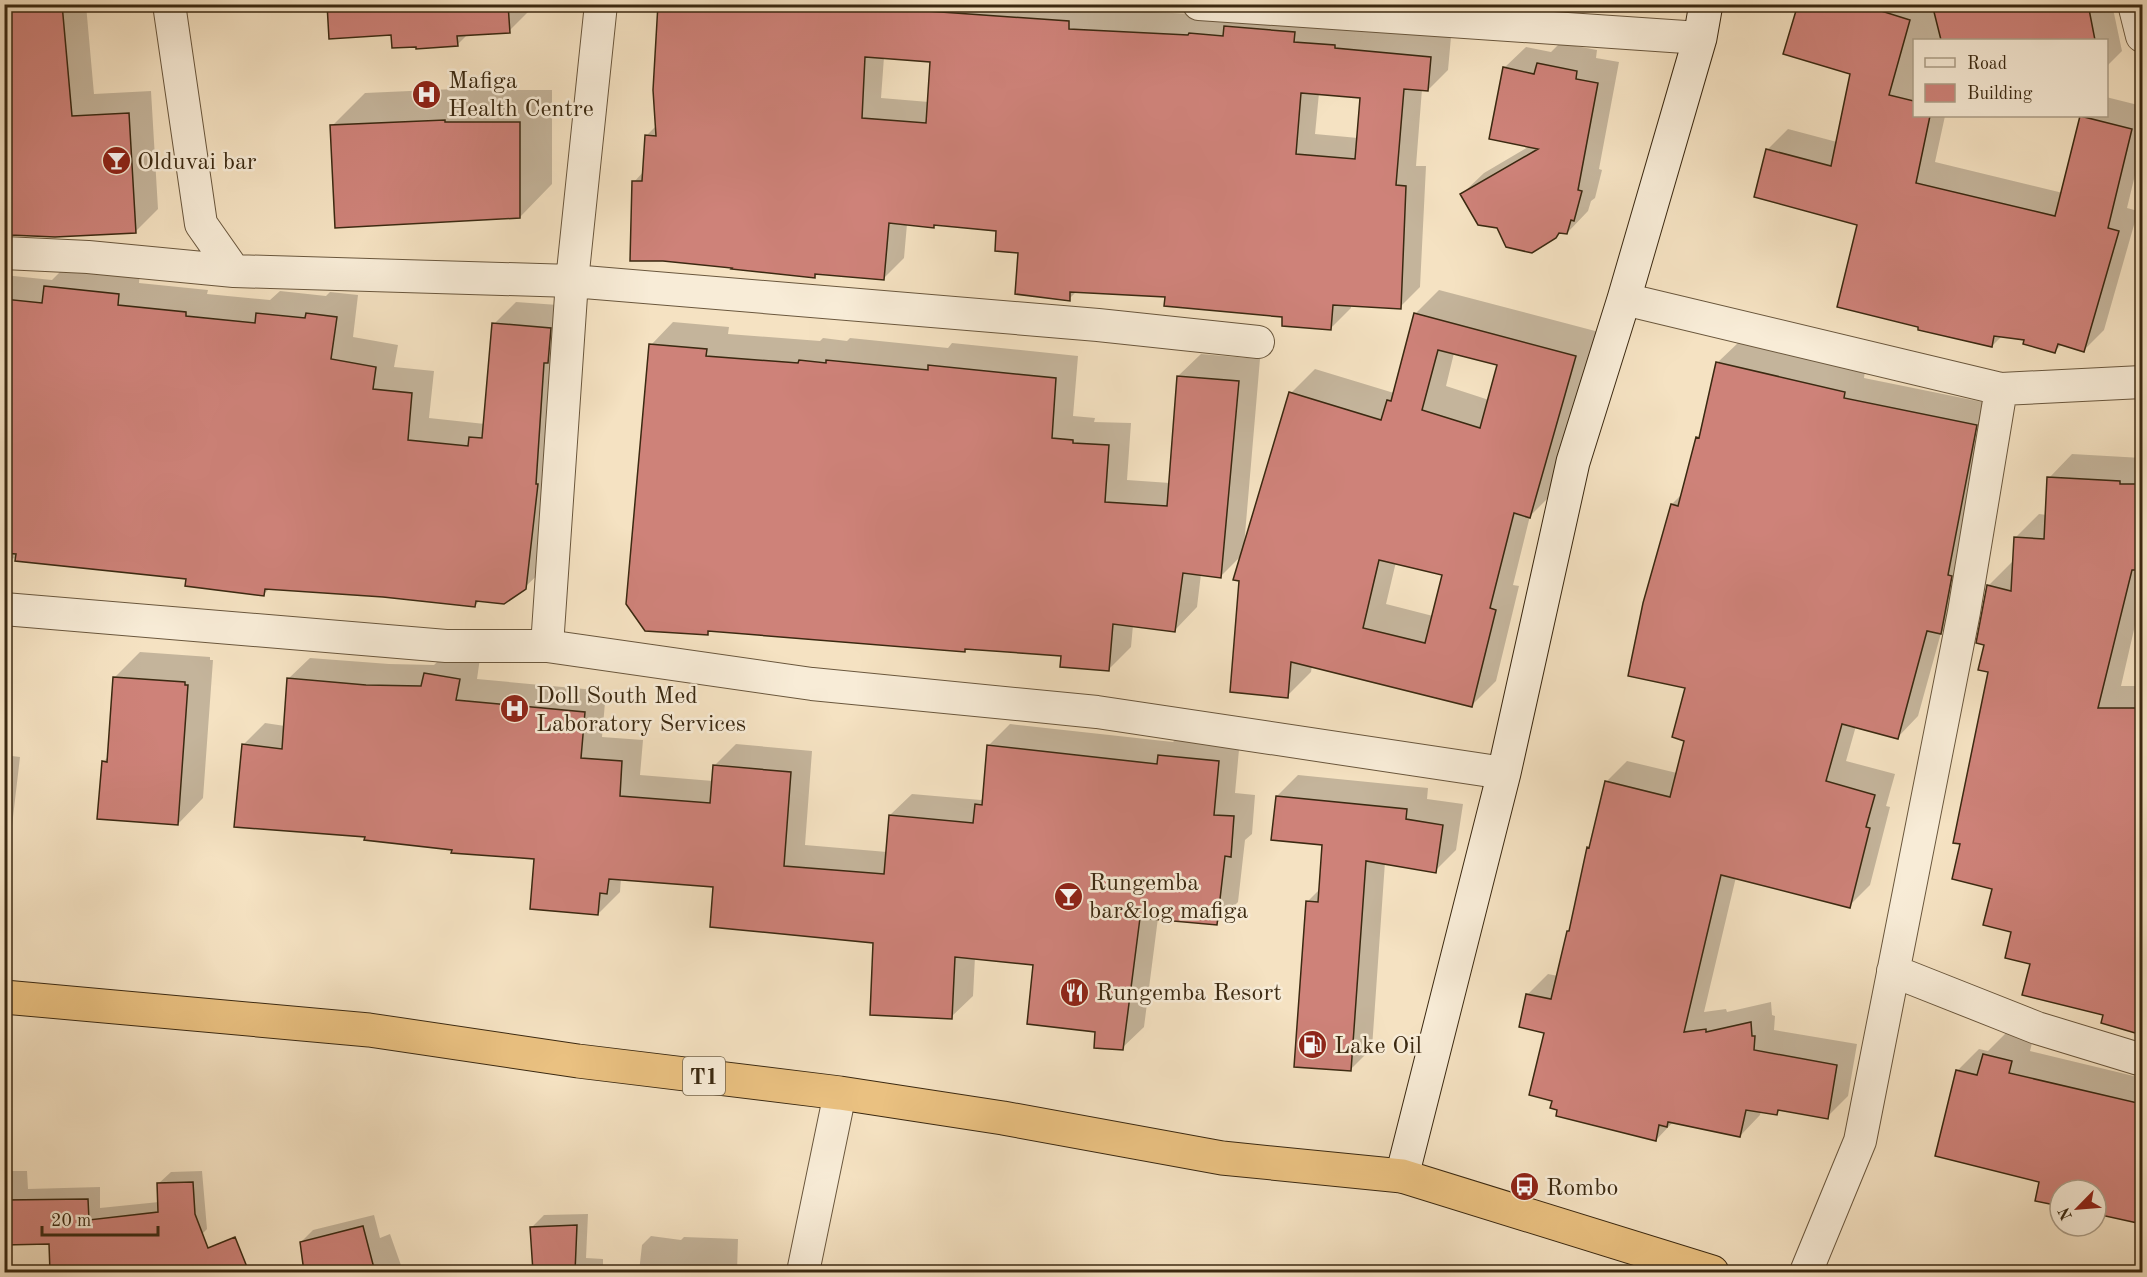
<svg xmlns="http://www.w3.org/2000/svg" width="2147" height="1277" font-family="'Old Standard TT',serif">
	<rect width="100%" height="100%" fill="#f5e2c2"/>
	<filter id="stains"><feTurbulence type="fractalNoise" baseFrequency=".00333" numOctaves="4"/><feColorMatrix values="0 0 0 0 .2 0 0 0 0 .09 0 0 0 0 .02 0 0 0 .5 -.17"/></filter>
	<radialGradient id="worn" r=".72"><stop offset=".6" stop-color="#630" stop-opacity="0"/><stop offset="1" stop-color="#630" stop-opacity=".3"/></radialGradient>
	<path fill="#0003" fill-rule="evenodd" d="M4,4H89L86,5L94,94L151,91L158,209L136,231Z
		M328,4H536L509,31L469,33L457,45L392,34Z
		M660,4H1089V9L1236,16L1451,37L1448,70L1428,90L1422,89L1416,166H1426L1420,287L1400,307L1351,305V308L1331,328L1284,316L1166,296L1077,291L1069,299L998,229L936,224L933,227L907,224L904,258L884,278L818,273L815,276L634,182L644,171L646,136L657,125ZM884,57L932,60L929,102L881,98ZM1319,93L1362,96L1358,138L1315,134Z
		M1799,4H2112L2122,51L2106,67V40H1914V116H1951H1945L1935,162L2063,193L2081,117L2106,116V97L2142,106V146L2127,208L2138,211L2104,330L2083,351L2062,344L2055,351L2025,338L2002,336L1992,346L1920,326L1858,224L1767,150L1788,129L1837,142L1852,73Z
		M1560,43L1597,50L1596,58L1619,62L1599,169L1602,170L1595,198L1591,201L1588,211L1567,233L1561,231L1556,237L1498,226L1462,194L1484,173L1530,146L1504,68L1526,47L1551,52Z
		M477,88V90H552V184L520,217L332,126L365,93Z
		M68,264L140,272L139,283L208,290L207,294L270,300L280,291L326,296L330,292L358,295L353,337L398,345L394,367L434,371L429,418L485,424L494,324L516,302L572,306L548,565L525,587L480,600L475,606L384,596L270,588L264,594L188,578L10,558L4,564V275L52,280Z
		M1439,290L1599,332L1554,492L1530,516L1513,585L1519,586L1496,681L1472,705L1312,666L1311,672L1287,696L1242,555L1220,577L1201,574L1197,607L1175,630L1133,625L1131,647L1109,669L1062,655L967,647L965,650L711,630L707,634L651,345L673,322L729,327L728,334L820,341L823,338L847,341L850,338L948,348L952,343L1078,356L1073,416L1095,418L1094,422L1131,423L1127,480L1170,483L1178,376L1201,354L1260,359L1244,546L1291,393L1315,369L1394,393L1415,314ZM1454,353L1498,364L1489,400L1446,386ZM1396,562L1443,574L1433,616L1386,604Z
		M1739,342L1865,371L1864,378L1997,405L1962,612L1941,633L1918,716L1898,737L1856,726L1846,761L1895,774L1886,806L1890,807L1870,885L1849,906L1736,877L1704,1012L1726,1009L1727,1012L1771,1002L1772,1015L1775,1016L1774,1030L1857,1044L1848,1096L1827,1117L1781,1109L1777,1113L1761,1111L1760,1115L1740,1136L1674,1121L1656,1140L1559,1109L1554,1100L1546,1032L1527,995L1548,974L1558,976L1568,931L1572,928L1589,848L1606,782L1627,761L1677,773L1685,739L1687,687L1672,504L1682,494L1698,438L1702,434L1718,362Z
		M2072,454L2142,458V595L2121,686H2142V1033L2103,1022L2105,1014L2031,963L2013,931L1994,887L1961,843L1990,671L1986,644L1988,586L2012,562L2014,563L2015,538L2039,514L2047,515L2049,478Z
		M140,652L210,657V660H213L203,798L178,824L103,762L109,756L114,678Z
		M447,652L480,658L477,679L606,691L602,737L643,740L640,775L713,781L714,766L736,744L812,751L805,845L887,852L890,815L912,794L981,800L984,797L988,746L1010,724L1173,742L1181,734L1240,739L1235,793L1255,795L1252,834L1245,840L1238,902L1216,924L1158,918L1144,1027L1122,1048L1097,1031L1034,964L975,957L973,996L951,1017L874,941L714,886L621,878L620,892L598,914L536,858L366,836L243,745L265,723L285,726L288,679L310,658L389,664L434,665Z
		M4,755L20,757L10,843L4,849Z
		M1298,775L1428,788L1427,799L1463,804L1456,850L1435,871L1385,862L1372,1048L1351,1069L1307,902L1320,889L1324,843L1277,796Z
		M2006,1033L2033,1039L2030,1051L2142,1078V1223L2096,1213V1190H2060V1205L1957,1071L1979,1049L1988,1051Z
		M4,1171H27L28,1189L100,1187V1208L159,1202L158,1184L171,1172L202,1171L207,1229L195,1241L4,1243Z
		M588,1214L586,1258L603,1259V1272H518L534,1271L532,1227L544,1215Z
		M374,1215L380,1238L390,1234L403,1271L402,1272H305L301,1242L313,1230Z
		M651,1236L681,1240L684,1237L738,1239L737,1272H639L642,1245Z
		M233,1259L236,1270L234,1272H142Z"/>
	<path fill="#ce8279" stroke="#3b2911" stroke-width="1.5" fill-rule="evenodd" d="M4,4H62L72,116L129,113L136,233L55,237L10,235L4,140Z
		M327,4H394V11L454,9L453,4H508L510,33L457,36L458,46L416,49V47L392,48L391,35L329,39Z
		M658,4H899V9L1069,21V29L1188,35L1189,33L1223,36L1224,26L1295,32L1294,42L1335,45V48L1431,57L1428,91L1404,89L1396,185L1406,186L1401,309L1333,305L1331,330L1282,326V317L1164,306L1165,297L1070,292V301L1015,294L1018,253L995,251L996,231L934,225V228L889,223L884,280L815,274V278L731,269L732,268L663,261H630L632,181H642L645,135L656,136L653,90ZM865,57L930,62L926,123L862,118ZM1301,93L1360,98L1355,159L1296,154Z
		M1798,4H1859L1910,20L1889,95L1914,101V116H1930L1916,183L2055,216L2080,116L2132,129L2108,228L2119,231L2084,352L2058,344L2055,353L2023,344L2024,340L1994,336L1992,347L1918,330V327L1837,307L1857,225L1754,197L1766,149L1831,166L1850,74L1783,54Z
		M1932,4H2088L2095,40H1941Z
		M1537,63L1577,71L1576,79L1598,83L1578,190L1582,191L1574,221L1571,220L1567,234L1559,233L1556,238L1532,253L1506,247L1497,228L1478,225L1460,194L1538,149L1489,139L1503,67L1534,74Z
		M445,120V122H520V218L335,228L330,125Z
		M44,286L119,294L118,305L186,312V316L255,323L256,313L305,318L306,313L337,317L331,359L376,367L373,389L412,393L408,440L468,446L469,437L482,438L492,323L551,328L548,363H544L536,484H538L526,589L504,604L476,601L475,607L383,597L265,589L264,596L185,586L186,579L15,561L16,554L4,553V299L42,303Z
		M1414,313L1576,356L1530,518L1514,513L1490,608L1496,610L1472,707L1291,662L1288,698L1230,692L1239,581L1233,580L1289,392L1381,420L1387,400L1391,401ZM1438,350L1497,365L1480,428L1422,410ZM1379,560L1442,575L1425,643L1363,628Z
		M649,344L707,349L706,356L798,363L799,360L826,363V360L928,370V365L1056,378L1052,438L1073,440V443L1109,445L1105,502L1167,506L1177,376L1239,381L1221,578L1183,573L1175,632L1113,624L1109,671L1060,667L1061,656L965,649V652L708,631V635L645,631L626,604Z
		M1716,362L1845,392L1844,398L1977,425L1948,575L1952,576L1941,634L1927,631L1898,739L1842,724L1826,781L1875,795L1866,827L1870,828L1850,908L1721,875L1684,1032L1706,1029V1032L1751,1022L1752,1036H1755L1754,1050L1837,1065L1828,1119L1778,1110L1777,1115L1746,1110L1740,1137L1668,1122L1667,1127L1659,1125L1656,1141L1556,1116L1557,1110L1550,1108L1552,1101L1529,1095L1544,1033L1519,1027L1526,994L1551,999L1567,931H1569L1587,847L1589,848L1605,781L1670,797L1684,741L1672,737L1685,688L1628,676L1643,603L1671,504L1678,506L1696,437L1699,438Z
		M2047,477L2120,481V484H2142V570H2132L2098,708H2142V1035L2101,1023L2103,1015L2022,995L2030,964L2005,958L2011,932L1983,925L1992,889L1952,879L1960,844L1953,843L1988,672L1978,670L1984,645L1976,643L1987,585L2011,591L2014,537L2044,539Z
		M424,673L460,679L456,700L585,712L581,758L622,761L620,796L710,803L713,765L791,772L784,866L884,874L889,815L973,823L975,804L982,805L987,745L1157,764L1158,755L1219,761L1214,815L1234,816L1231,857L1225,856L1217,925L1140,918L1123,1050L1094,1048L1095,1032L1027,1024L1033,965L955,957L952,1019L870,1015L873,943L710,927L713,887L609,879L607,894L600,893L598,915L530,909L534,859L451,853L452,850L364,840L365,837L234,827L242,744L282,749L287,678L366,685L421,686Z
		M113,677L185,682V685H188L178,825L97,819L102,761L107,762Z
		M1276,796L1407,809L1406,819L1443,825L1436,873L1366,861L1351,1071L1294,1067L1306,901L1318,902L1322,845L1271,840Z
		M1983,1054L2012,1061L2009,1073L2142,1104V1224L2096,1214V1190H2060V1206L2035,1201L2039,1182L1935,1156L1956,1070L1977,1075Z
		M193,1182L195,1214L208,1248L235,1237L249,1272H50L49,1244L4,1245V1200L88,1199L89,1220L158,1212L157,1183Z
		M577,1225L575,1272H533L530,1227Z
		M363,1226L375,1272H304L300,1242Z"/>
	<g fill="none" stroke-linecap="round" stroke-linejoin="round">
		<defs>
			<path id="street" d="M169,4L201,224L234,271
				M1199,4L1700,38
				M2134,4L2142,36
				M4,253L88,257L234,271L572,281L1098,325L1258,342
				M1624,299L2001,389L1964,612L1860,1141L1806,1272
				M2001,389L2142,382
				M4,609L446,646H547L812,684L1097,712L1504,773
				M547,646L572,281L601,4
				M1893,971L2037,1028L2142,1060
				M803,1272L840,1093"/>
			<path id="secondary" d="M1402,1176L1504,773L1573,462L1624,299L1700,38L1706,4"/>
			<path id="highway" d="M4,997L369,1030L578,1061L840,1093L1003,1118L1222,1158L1402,1176L1712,1272"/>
		</defs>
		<use href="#street" stroke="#6a573d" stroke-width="34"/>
		<use href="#secondary" stroke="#3b2911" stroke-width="35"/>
		<use href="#highway" stroke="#3b2911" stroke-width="35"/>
		<use href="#street" stroke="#f8ecd7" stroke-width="32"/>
		<use href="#secondary" stroke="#f8ecd7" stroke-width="33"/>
		<use href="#highway" stroke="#eac181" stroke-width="33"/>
	</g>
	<defs>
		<symbol id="hospital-disc" viewBox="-11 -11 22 22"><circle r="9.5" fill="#8f2418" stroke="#f8ecd7"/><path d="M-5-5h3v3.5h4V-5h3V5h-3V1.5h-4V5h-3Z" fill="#fff"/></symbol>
		<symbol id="bar-disc" viewBox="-11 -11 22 22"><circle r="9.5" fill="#8f2418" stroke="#f8ecd7"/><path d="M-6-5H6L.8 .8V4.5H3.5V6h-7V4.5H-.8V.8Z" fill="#fff"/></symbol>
		<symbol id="restaurant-disc" viewBox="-11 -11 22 22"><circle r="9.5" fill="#8f2418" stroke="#f8ecd7"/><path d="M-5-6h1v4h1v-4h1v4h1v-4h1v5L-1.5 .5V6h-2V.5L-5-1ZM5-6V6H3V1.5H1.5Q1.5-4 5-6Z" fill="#fff"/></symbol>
		<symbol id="fuel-disc" viewBox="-11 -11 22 22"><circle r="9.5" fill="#8f2418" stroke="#f8ecd7"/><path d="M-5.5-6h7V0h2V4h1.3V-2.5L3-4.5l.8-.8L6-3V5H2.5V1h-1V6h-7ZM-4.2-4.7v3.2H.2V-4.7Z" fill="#fff"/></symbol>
		<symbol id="bus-disc" viewBox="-11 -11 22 22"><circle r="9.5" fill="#8f2418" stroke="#f8ecd7"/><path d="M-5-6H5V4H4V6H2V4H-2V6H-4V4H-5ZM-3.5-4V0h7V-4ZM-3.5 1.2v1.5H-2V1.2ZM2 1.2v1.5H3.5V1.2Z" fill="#fff"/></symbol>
	</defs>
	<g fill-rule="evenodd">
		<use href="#hospital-disc" x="410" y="78" width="33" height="33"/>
		<use href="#bar-disc" x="100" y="144" width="33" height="33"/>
		<use href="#hospital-disc" x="498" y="692" width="33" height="33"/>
		<use href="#bar-disc" x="1052" y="880" width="33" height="33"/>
		<use href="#restaurant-disc" x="1058" y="976" width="33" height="33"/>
		<use href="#fuel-disc" x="1296" y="1028" width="33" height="33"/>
		<use href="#bus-disc" x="1508" y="1170" width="33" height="33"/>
	</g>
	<g text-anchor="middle" stroke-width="5" stroke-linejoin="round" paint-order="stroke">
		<rect fill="#f8ecd7" stroke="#74644c" stroke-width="1.5" x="683" y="1057" width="42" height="38" rx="4.5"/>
		<g font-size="22" font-weight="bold" fill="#3b2911">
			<text x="704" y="1084">T1</text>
		</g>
		<g font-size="24" fill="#3b2911" stroke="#f8ecd7" text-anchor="start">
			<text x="448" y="88">Mafiga<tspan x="448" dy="28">Health Centre</tspan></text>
			<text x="137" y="169">Olduvai bar</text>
			<text x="536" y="703">Doll South Med<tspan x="536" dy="28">Laboratory Services</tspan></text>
			<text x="1089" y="890">Rungemba<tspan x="1089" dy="28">bar&amp;log mafiga</tspan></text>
			<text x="1096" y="1000">Rungemba Resort</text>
			<text x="1334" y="1053">Lake Oil</text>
			<text x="1546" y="1195">Rombo</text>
		</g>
	</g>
	<rect width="2147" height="1277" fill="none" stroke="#f5e2c2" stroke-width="24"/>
	<rect x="6" y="6" width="2135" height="1265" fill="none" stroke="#3b2911" stroke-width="3"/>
	<rect x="12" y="12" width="2123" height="1253" fill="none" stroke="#3b2911" stroke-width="1.5"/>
	<rect x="1913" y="39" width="195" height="78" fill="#f8ecd7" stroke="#ac9e88" stroke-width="1.5"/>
	<rect x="1925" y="58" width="30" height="9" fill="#f8ecd7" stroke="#ac9e88" stroke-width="1.5"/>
	<text x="1967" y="69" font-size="18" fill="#3b2911">Road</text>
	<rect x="1925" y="84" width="30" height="18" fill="#ce8279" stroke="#ac9e88" stroke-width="1.5"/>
	<text x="1967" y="99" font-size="18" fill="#3b2911">Building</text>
	<g transform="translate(2078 1208) rotate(245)"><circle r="28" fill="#f8ecd7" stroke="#ac9e88" stroke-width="1.5"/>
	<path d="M0-4.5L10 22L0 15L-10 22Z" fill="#8f2418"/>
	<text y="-9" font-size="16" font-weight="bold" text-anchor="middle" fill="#3b2911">N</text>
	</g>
	<path d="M42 1226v9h116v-9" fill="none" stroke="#3b2911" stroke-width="3"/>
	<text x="51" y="1226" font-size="18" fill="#3b2911" stroke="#f8ecd7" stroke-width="4.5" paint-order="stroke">20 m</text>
	<rect width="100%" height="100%" filter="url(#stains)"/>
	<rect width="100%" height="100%" fill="url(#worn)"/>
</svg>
